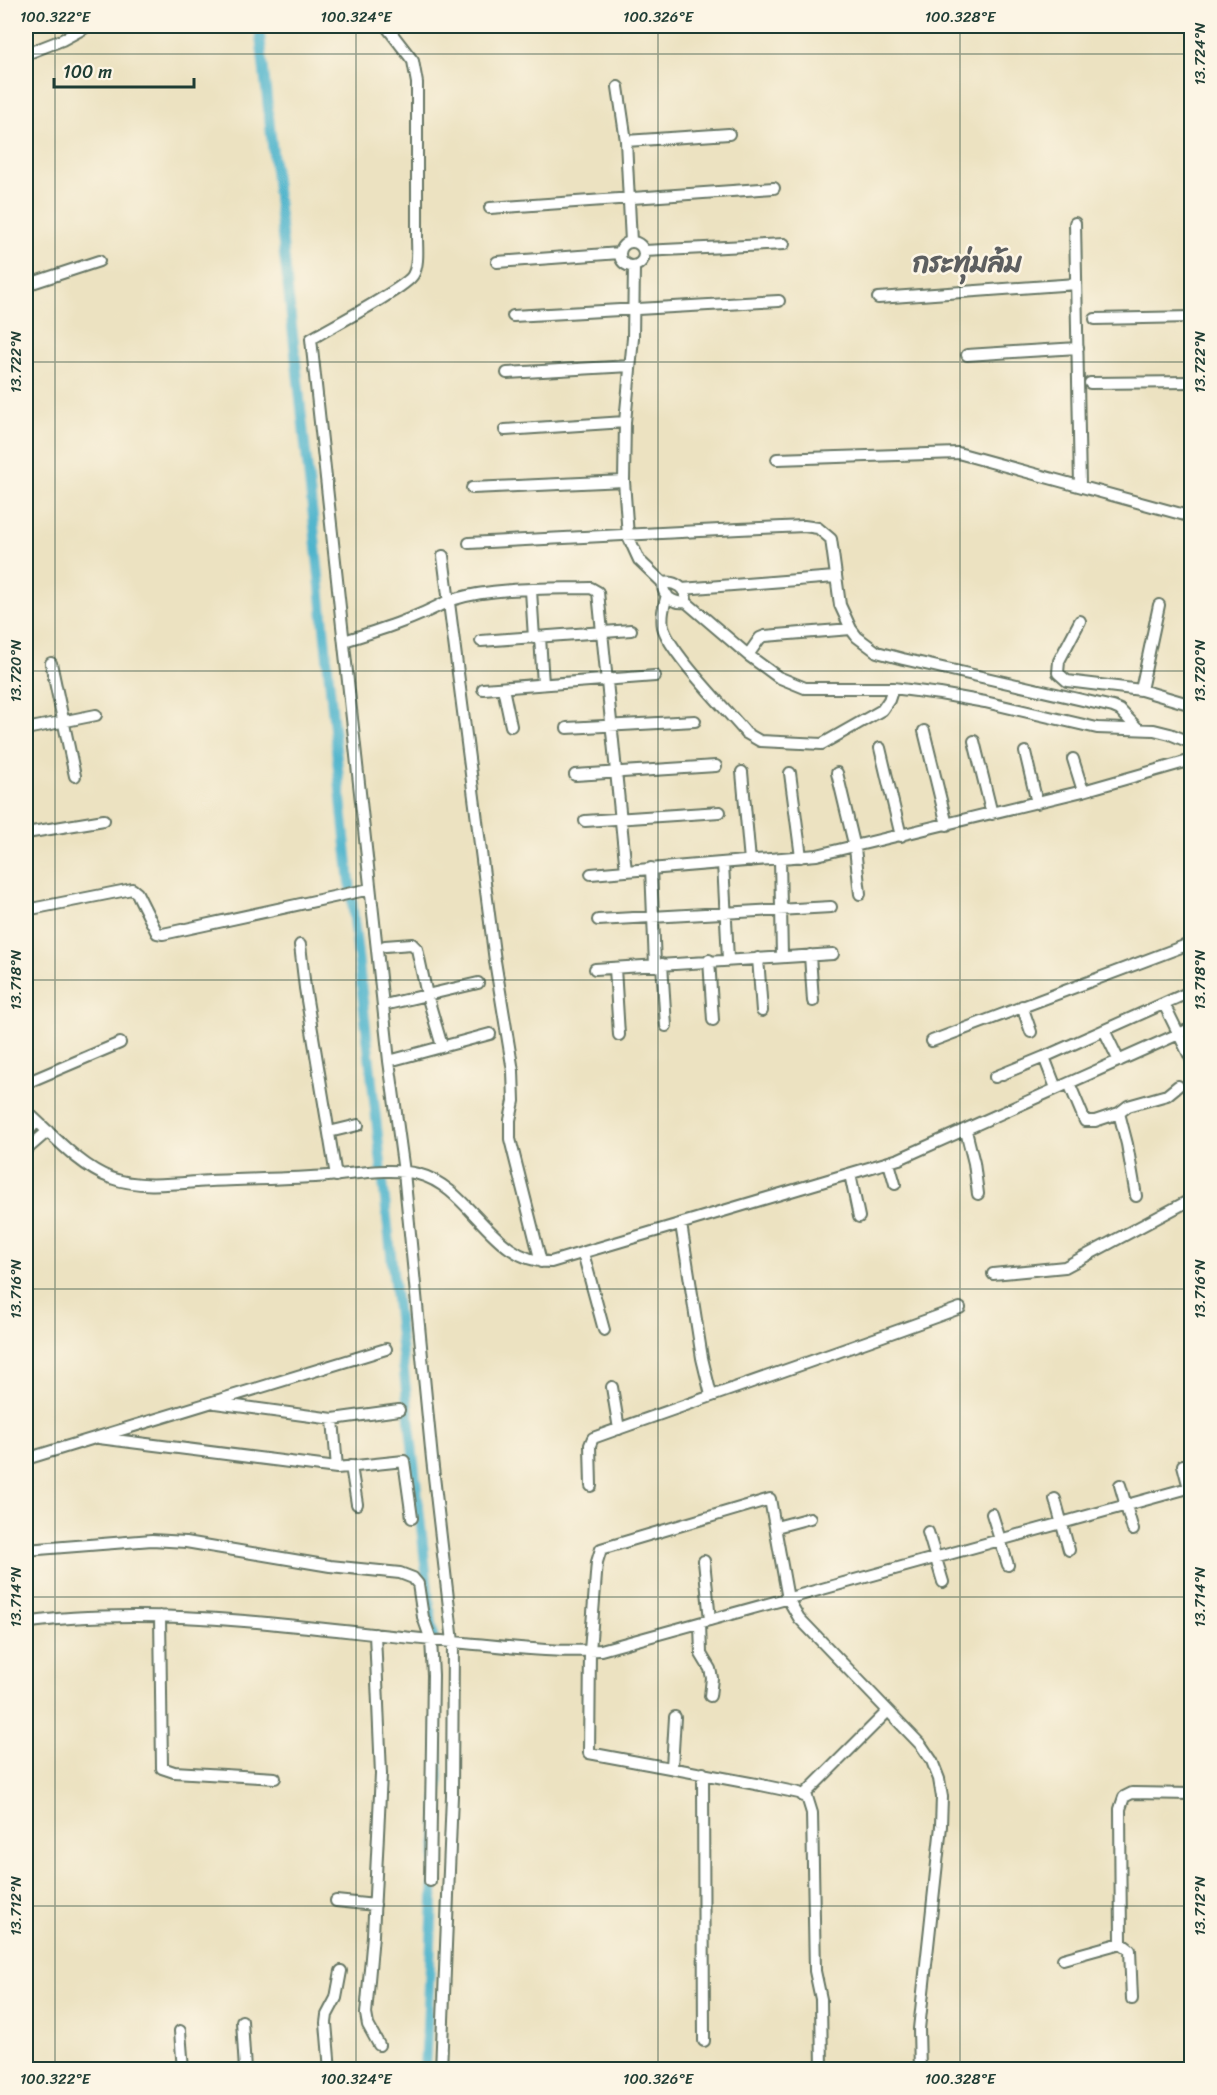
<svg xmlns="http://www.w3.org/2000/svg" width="1217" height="2095" font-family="Sriracha,'Playpen Sans Thai',sans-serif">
	<rect width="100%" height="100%" fill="#fcf5e5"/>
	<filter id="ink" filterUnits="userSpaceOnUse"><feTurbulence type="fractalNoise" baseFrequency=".0167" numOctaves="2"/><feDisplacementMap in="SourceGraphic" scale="12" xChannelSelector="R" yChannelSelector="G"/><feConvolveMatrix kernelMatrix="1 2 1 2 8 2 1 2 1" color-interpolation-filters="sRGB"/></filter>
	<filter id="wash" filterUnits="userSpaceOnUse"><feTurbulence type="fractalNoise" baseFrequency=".008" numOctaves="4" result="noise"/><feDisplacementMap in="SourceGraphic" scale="24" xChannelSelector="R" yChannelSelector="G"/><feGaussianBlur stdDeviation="1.35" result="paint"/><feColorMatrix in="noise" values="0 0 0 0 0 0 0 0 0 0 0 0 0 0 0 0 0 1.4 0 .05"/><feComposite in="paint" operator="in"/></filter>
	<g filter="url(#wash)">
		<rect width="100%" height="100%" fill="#ece2c1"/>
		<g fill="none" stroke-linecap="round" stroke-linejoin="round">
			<path stroke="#4db4cc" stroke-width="10" d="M259,26L314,526L343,819L434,1644
				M425,2070L439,1774L437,1716"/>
		</g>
	</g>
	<g filter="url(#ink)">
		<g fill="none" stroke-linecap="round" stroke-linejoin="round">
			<defs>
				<path id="minor" d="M386,26L413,61L417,83V238C417,248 419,265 413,275C406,288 329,328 311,339L389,1061L404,1172L432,1459L453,1642L452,1796L441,2070
					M26,54L62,40L88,26
					M618,87L626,141L631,242
					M626,141L729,134
					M490,208L774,188
					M1075,223L1080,486
					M620 254a12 12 0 1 1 24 0a12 12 0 1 1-24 0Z
					M644,251L784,244
					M497,262L620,253
					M634,266L633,338L625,422L624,481L628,536L639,560L663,583C675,581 687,588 686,602
					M26,285L99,261
					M878,298L1076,284
					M513,316L779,301
					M1095,319L1192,317
					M967,355L1078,348
					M507,373L630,366
					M1090,383L1192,382
					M505,430L625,422
					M777,459L958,453L1192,517
					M472,488L624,481
					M469,543L739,529L804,526L818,528L831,539L840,605L851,629L857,637L877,652L903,659L1113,707L1120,710L1138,729
					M443,556L495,961L513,1071L514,1101L510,1120V1139L541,1262
					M663,583C662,596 673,604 686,602L748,655L778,677L805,688H893L940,694L985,702L1097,728L1154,730L1170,734L1192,743
					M682,589L835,577
					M531,590L534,638
					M667,595C664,606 661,616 663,627C669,652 727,710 746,733L760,741L822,744L882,710L889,700L893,688
					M455,599C495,587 549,589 591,588L598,592L626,871L591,874
					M1080,621L1059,661L1058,673L1067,681L1141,690L1192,705
					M540,637L543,684
					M344,641C380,630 415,619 448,601
					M481,641L631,630
					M748,655L760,638L765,636L851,629
					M51,663L75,776
					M503,688L511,726
					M483,689L655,676
					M1141,690L1159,605
					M567,728L695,721
					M26,729L96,715
					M924,731L947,825
					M974,741L992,814
					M880,748L901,836
					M1025,752L1037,803
					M1073,759L1083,791
					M742,772L750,861
					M790,773L801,857
					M837,773L855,848L860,894
					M575,775L716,766
					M585,821L720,812
					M26,833L104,820
					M780,859L782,956
					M723,863L728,959
					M651,868L655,965
					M626,871L817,855L1083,791L1192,760
					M26,910L132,889L137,893L157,933L163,934L370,889
					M598,920L831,907
					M300,945L305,988L336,1176
					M385,946L412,944L417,949L427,995L442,1046
					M810,955L813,1001
					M758,958L762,1011
					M709,960L713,1020
					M662,964L666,1026
					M615,968L619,1035
					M595,969L833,954
					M1164,1004L1192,1061
					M384,1005L478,983
					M1022,1006L1031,1032
					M1104,1030L1119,1061
					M932,1041L1192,943
					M1044,1057L1056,1088
					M389,1061L490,1034
					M995,1077L1044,1057L1192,991
					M26,1083L120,1043
					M1069,1083L1085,1121H1095L1119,1113L1127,1144L1136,1196
					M26,1111C50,1132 80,1167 111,1178C141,1189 179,1183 210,1181C249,1179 289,1179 328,1176C357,1174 390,1167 418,1174C471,1187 492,1263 551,1262L899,1159L1192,1028
					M1119,1113L1128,1106L1167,1095L1178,1086
					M966,1131L974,1163L978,1194
					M329,1132L358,1125
					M26,1134L37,1121
					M26,1150L48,1131
					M889,1163L895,1184
					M850,1174L859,1217
					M681,1224L702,1358L711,1395
					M583,1253L604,1330
					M993,1274L1065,1267L1192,1199
					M612,1387L619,1429
					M215,1403L333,1419L399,1410
					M333,1419L337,1468
					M99,1438L337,1468L404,1461L412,1518
					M26,1459L386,1349
					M1183,1465L1189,1488
					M351,1466L357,1504
					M1120,1485L1133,1530
					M591,1486L590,1445L593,1438C715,1394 838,1353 960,1308
					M1055,1499L1069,1550
					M992,1514L1008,1565
					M776,1527L810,1518
					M928,1532L943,1582
					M26,1550L152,1540L186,1542L330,1566L400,1573L413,1578L418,1584L423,1617L431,1640L433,1675L430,1881
					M704,1561L710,1620
					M160,1616L162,1768L174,1772L275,1778
					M26,1623C61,1617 98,1616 134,1616C246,1616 354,1634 465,1643C510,1647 556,1653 601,1650L1192,1487
					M700,1623L701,1654L710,1669L712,1678L710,1696
					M375,1634L381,1774L373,1935L366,2014L368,2025L379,2045
					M672,1767L675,1717
					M703,1773L704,2041
					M803,1796L888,1711
					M336,1901L375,1905
					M1121,1943L1130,1950L1132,1999
					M1063,1959L1121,1943L1120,1809L1124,1797L1132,1793L1192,1794
					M242,2021L245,2070
					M180,2031L183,2070
					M330,2070L326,2023L327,2015L336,1998L341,1971
					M822,2070L821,1999L815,1971L812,1813L807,1797L799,1793L761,1785L589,1753L590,1651L597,1562L601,1549L770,1499L788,1599L799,1618L921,1745L932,1761L939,1779L942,1797L941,1826L919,2029L920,2070"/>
			</defs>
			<use href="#minor" stroke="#677765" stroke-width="14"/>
			<use href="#minor" stroke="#fff" stroke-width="10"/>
		</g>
	</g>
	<path fill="none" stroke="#1f3d34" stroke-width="1.5" stroke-opacity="0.45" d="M55,26V2070M356,26V2070M658,26V2070M960,26V2070M26,54H1192M26,362H1192M26,671H1192M26,980H1192M26,1289H1192M26,1597H1192M26,1906H1192"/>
	<g text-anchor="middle" stroke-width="5" stroke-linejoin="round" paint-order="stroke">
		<g font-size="28" font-weight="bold" fill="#5d5f60" stroke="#fcf5e5">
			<text x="967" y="272">กระทุ่มล้ม</text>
		</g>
	</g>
	<rect width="1217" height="2095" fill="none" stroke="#fcf5e5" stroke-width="66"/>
	<path d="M54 78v9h140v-9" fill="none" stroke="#1f3d34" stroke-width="3"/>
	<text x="63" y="78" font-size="18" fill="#1f3d34" stroke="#fcf5e5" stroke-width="4.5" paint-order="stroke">100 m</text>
	<rect x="33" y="33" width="1151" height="2029" fill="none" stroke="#1f3d34" stroke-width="2"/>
	<g font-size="15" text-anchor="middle" fill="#1f3d34">
		<text x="55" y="22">100.322°E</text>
		<text x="356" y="22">100.324°E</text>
		<text x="658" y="22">100.326°E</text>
		<text x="960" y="22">100.328°E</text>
		<text transform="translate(1200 54) rotate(-90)" y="5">13.724°N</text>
		<text transform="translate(16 362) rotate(-90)" y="5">13.722°N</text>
		<text transform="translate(1200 362) rotate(-90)" y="5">13.722°N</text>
		<text transform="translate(16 671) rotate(-90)" y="5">13.720°N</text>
		<text transform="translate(1200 671) rotate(-90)" y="5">13.720°N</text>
		<text transform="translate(16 980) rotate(-90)" y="5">13.718°N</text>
		<text transform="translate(1200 980) rotate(-90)" y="5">13.718°N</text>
		<text transform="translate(16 1289) rotate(-90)" y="5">13.716°N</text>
		<text transform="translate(1200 1289) rotate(-90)" y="5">13.716°N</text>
		<text transform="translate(16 1597) rotate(-90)" y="5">13.714°N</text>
		<text transform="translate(1200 1597) rotate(-90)" y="5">13.714°N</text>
		<text transform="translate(16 1906) rotate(-90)" y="5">13.712°N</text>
		<text transform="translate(1200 1906) rotate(-90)" y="5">13.712°N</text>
		<text x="55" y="2084">100.322°E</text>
		<text x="356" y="2084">100.324°E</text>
		<text x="658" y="2084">100.326°E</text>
		<text x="960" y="2084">100.328°E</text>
	</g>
</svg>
